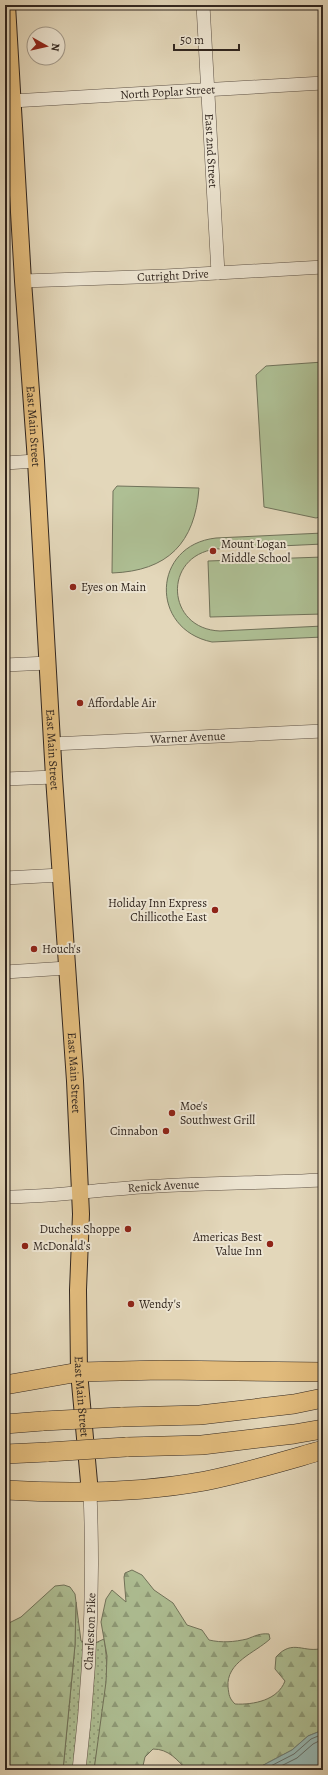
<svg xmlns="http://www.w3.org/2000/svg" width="328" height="1775" font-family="Alegreya,serif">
	<defs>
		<pattern id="grass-dots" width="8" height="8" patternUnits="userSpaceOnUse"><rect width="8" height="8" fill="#aebf94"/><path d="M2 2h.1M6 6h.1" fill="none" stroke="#8e9b78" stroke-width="1.8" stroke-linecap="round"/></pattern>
		<pattern id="forest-firs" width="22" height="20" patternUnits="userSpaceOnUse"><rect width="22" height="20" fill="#aebf94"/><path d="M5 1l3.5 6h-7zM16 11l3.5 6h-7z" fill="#8e9b78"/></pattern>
	</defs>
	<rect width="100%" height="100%" fill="#e3d7ba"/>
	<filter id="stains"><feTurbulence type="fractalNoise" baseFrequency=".005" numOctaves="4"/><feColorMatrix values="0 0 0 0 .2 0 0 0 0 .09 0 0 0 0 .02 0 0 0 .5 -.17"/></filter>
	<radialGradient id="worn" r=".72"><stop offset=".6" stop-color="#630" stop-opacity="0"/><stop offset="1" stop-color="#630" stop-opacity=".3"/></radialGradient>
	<path fill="url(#grass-dots)" stroke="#70725a" d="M76,1602L81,1641L93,1644L104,1639C112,1681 100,1729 94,1770H63L75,1645Z"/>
	<path fill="url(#forest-firs)" stroke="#70725a" d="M132,1570L142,1575L154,1590L173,1603L187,1625L202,1630L209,1640C222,1643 234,1642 247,1639C255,1636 260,1633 269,1634L270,1639C255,1653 226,1662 228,1687C229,1695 229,1698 235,1704C254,1705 278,1700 285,1681L275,1669L276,1657C293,1638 304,1654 323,1648V1730L308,1736L292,1750L254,1770L215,1768L209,1770H187C177,1760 169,1749 153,1749L145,1757L142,1770H94L106,1682L107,1656L101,1622L106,1599L112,1590L126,1602L124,1577L125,1573Z
		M64,1585L70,1587L75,1594L76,1602L75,1645L63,1770H5V1625L21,1617L55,1586Z"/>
	<path fill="#aebf94" stroke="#70725a" d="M323,362V516L316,518L264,507L256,375L266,366Z
		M117,486L199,488C195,543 168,571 112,573L113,491Z
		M323,533V544L216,549C162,556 166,629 220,631L323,626V637L212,642C149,629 152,545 216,538Z
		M323,557V614L210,617L208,561Z"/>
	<path fill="#96b8b4" stroke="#6e7e78" d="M323,1730V1762L313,1770H254L292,1750L308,1736Z"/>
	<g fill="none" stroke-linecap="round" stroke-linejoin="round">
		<path stroke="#646f6a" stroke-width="1" d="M263,1770L294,1754L311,1739L323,1734
			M273,1770L297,1758L313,1744L323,1739"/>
		<defs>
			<g id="minor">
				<path id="s1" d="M203,5L218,273"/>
				<path id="s2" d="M12,101L323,83"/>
				<path id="s3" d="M23,281L165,276L323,267"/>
				<path d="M5,463L36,461"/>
				<path d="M5,665L48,663"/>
				<path id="s4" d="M52,744L323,731"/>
				<path d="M5,779L54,777"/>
				<path d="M5,878L61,875"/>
				<path d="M5,972L67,968"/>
				<path id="s5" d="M5,1197C51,1197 95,1190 141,1187C202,1183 262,1183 323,1180"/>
				<path id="s6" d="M79,1770C90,1678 94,1585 90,1493"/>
			</g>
			<g id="major">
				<path id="s7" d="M7,5L23,281L36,461L54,777L75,1081L81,1214L78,1290L79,1372L90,1493"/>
			</g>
			<path id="highway" d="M5,1385L79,1372L161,1370L323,1372
				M121,1417L200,1415L294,1404L323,1398
				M5,1424L43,1421
				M126,1447L202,1445L294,1434L323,1429
				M5,1454L48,1452
				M5,1490C72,1494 139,1493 205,1481C245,1473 284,1461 323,1450"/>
		</defs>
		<use href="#minor" stroke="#5e5246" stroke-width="14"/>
		<use href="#major" stroke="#31261f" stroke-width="18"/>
		<use href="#highway" stroke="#31261f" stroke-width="20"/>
		<use href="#minor" stroke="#ede5d2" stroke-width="13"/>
		<use href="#major" stroke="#e2bc7d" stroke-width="16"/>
		<use href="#highway" stroke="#e2bc7d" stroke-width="19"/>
		<defs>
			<path id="highway-bridge" d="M43,1421L121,1417
				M48,1452L126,1447"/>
		</defs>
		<use href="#highway-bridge" stroke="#31261f" stroke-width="20" stroke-linecap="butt"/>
		<use href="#highway-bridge" stroke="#e2bc7d" stroke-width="19"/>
	</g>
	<g fill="#8f2418" stroke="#ede5d2" stroke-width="1.5">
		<circle cx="213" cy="551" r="4"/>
		<circle cx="73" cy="587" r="4"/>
		<circle cx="80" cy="703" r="4"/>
		<circle cx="215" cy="910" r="4"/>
		<circle cx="34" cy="949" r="4"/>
		<circle cx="172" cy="1113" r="4"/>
		<circle cx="166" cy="1131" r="4"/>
		<circle cx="128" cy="1229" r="4"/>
		<circle cx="270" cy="1244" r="4"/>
		<circle cx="25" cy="1246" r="4"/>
		<circle cx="131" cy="1304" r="4"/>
	</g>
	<g text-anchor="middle" stroke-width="4" stroke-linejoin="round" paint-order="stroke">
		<g font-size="12" fill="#31261f" stroke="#ede5d2">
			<text dy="4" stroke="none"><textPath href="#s2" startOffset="156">North Poplar Street</textPath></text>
			<text dy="4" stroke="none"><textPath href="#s1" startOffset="146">East 2nd Street</textPath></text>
			<text dy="4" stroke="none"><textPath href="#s3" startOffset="150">Cutright Drive</textPath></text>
			<text dy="4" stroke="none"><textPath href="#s7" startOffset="422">East Main Street</textPath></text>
			<text dy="4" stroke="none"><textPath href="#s4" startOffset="136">Warner Avenue</textPath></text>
			<text dy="4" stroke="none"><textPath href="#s7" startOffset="746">East Main Street</textPath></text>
			<text dy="4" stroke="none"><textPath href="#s7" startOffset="1070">East Main Street</textPath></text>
			<text dy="4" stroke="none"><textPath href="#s5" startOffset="159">Renick Avenue</textPath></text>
			<text dy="4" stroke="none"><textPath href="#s7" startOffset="1394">East Main Street</textPath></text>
			<text dy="4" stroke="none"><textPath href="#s6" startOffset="139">Charleston Pike</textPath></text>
		</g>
		<g font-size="12" fill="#31261f" stroke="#ede5d2" text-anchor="start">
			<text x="221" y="548">Mount Logan<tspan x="221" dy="14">Middle School</tspan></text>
			<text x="81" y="591">Eyes on Main</text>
			<text x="88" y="707">Affordable Air</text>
			<text x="207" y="907" text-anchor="end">Holiday Inn Express<tspan x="207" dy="14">Chillicothe East</tspan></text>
			<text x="42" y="953">Houch's</text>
			<text x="180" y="1110">Moe's<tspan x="180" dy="14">Southwest Grill</tspan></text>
			<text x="158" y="1135" text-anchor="end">Cinnabon</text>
			<text x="120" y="1233" text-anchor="end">Duchess Shoppe</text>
			<text x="262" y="1241" text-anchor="end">Americas Best<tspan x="262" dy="14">Value Inn</tspan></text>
			<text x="33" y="1250">McDonald's</text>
			<text x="139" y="1308">Wendy's</text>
		</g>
	</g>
	<rect width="328" height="1775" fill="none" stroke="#e3d7ba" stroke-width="20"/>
	<rect x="6" y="6" width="316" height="1763" fill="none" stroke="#31261f" stroke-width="2"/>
	<rect x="10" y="10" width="308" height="1755" fill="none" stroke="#31261f"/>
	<g transform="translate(46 46) rotate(98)"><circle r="19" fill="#ede5d2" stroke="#a2998a"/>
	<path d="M0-3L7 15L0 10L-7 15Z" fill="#8f2418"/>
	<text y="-6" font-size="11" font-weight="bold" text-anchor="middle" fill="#31261f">N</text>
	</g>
	<path d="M174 44v6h65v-6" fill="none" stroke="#31261f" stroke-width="2"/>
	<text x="180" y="44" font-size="12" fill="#31261f" stroke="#ede5d2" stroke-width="3" paint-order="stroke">50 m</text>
	<rect width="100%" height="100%" filter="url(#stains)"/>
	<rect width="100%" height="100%" fill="url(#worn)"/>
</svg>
